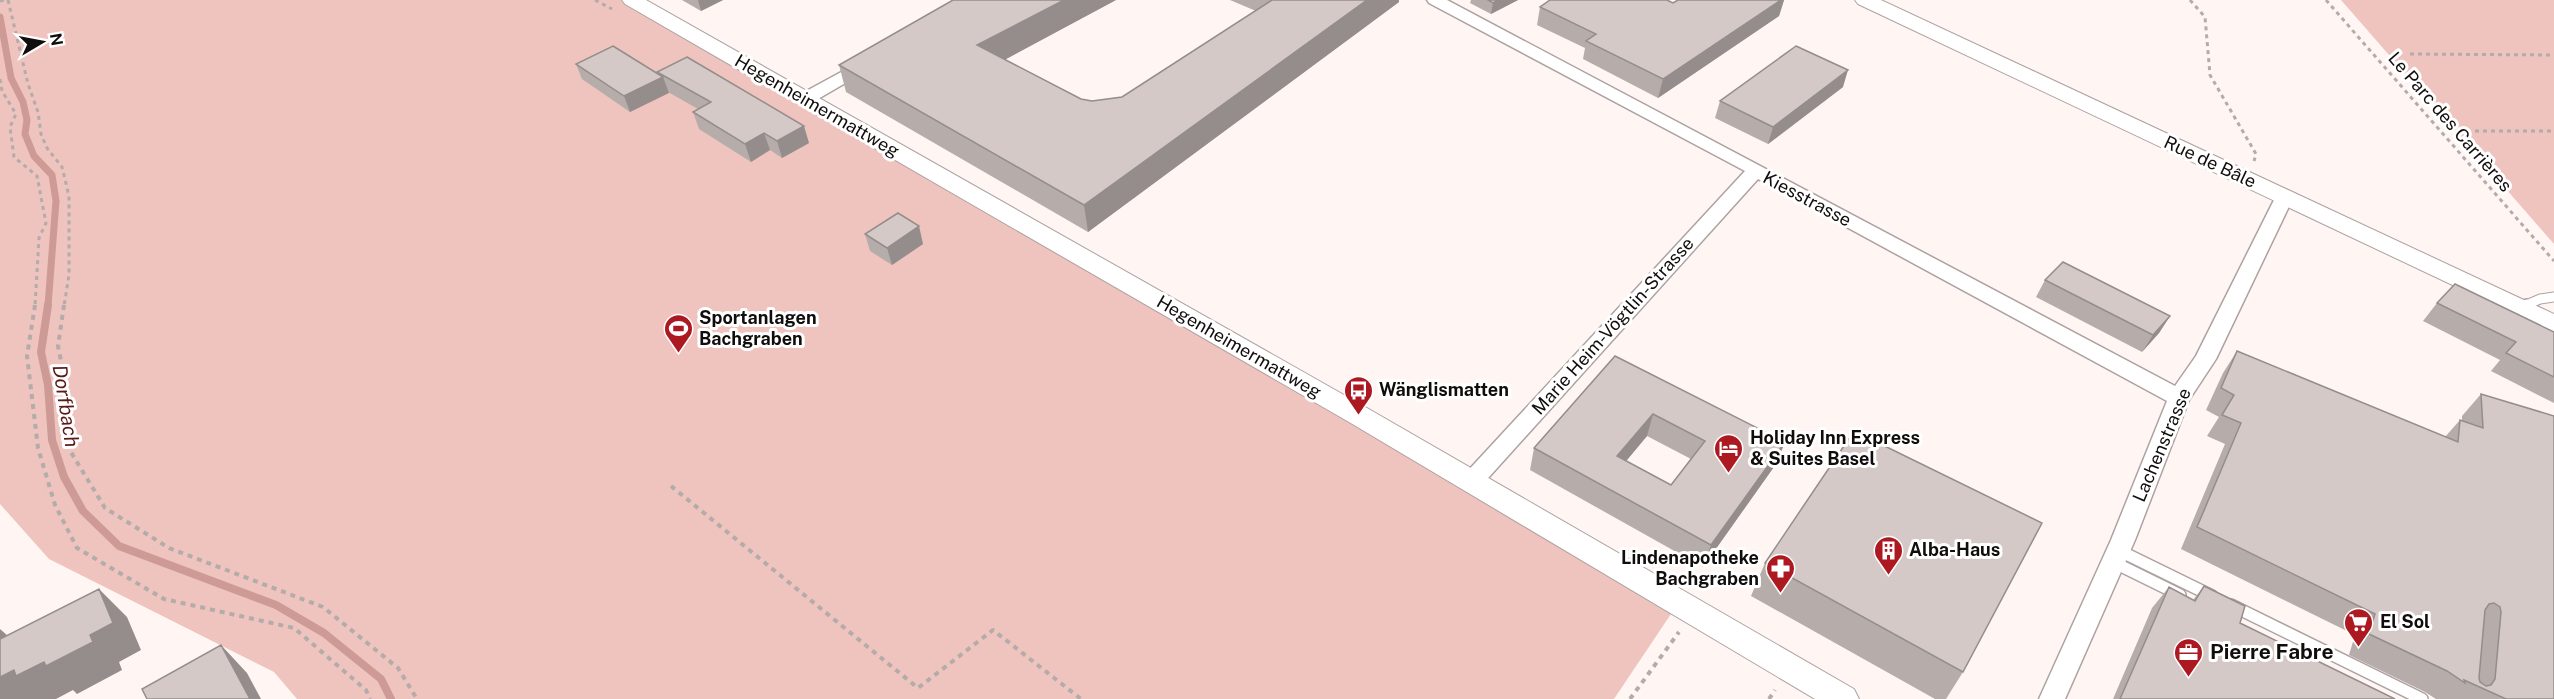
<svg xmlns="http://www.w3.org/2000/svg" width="2554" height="699" font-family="'Public Sans',sans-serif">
	<rect width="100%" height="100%" fill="#fff6f4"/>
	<path fill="#efc3be" d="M0,0H632L1679,602L1614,699H297L274,672L49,559L0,504Z
		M2341,0H2554V244Z"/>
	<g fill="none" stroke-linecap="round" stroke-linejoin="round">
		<path stroke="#ce9a95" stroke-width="7" d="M0,17L11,78L23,102L27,120L25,134L34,156L52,175L56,201L48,306"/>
		<path stroke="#ce9a95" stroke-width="8" d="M48,305L41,352L48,385L52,440L64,477L83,511L119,546L276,605L324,633L381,679L391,699"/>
		<defs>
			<path id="service-far1" d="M2524,306L2540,299L2554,297"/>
			<path id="service" d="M2520,308L2527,305
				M2118,550L2212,596
				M2113,562L2180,595
				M2231,605L2422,699"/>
			<path id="minor" d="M1427,0H1447L2175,386L2196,356L2277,194H2291L2293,198L2216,359L2189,400L2135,540L2065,699H2039L2111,540L2167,401L1758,179L1480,487L1472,490L1464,487L1461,481L1464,475L1745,171L1429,3Z
				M867,58L875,63L873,67L811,103H799L796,99L799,95Z"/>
			<path id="tertiary" d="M622,0H646L1367,408L1854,689L1859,699H1815L1349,422L625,4Z
				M1855,0H1881L2554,314V333L1858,4Z"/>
		</defs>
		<use href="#service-far1" stroke="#ada2a1" stroke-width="11"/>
		<use href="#service" stroke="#ada2a1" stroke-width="14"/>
		<use href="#minor" stroke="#ada2a1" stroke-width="3"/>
		<use href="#tertiary" stroke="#ada2a1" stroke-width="2"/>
		<path stroke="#b3acaa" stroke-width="3" stroke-dasharray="4 4" stroke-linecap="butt" d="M8,0L28,84L38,112L41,134L47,148L62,167L69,196V275L64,306
			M595,0L612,9
			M2190,0L2205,17L2210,75L2256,154L2254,161
			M2326,0L2554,261
			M0,1L4,0
			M2410,54L2554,55
			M0,79L2,91L16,114L10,127L14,157L37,176L46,223L39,238L35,306
			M2475,131H2554"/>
		<path stroke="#b3acaa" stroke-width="4" stroke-dasharray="5 5" stroke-linecap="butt" d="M35,305L27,356L38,448L55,505L77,548L164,599L294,628L366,690L370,699
			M64,305L58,346L68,396L69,449L105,508L169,548L323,607L398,668L417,699
			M671,486L918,688L993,630L1081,699
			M1630,699L1679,632
			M1769,699L1775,690"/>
		<use href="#service-far1" stroke="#fff" stroke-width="9"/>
		<use href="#service" stroke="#fff" stroke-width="11"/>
		<use href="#minor" fill="#fff" fill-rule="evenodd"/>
		<use href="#tertiary" fill="#fff" fill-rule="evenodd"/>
	</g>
	<path fill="#b6adab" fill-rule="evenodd" d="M682,0H723L701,11Z
		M1116,0L1005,59L1081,99L1092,101L1122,97L1256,11L1230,0H1399V2L1088,232L846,92L839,65Z
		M1471,0H1518L1491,14L1470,3Z
		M1678,0H1784L1779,16L1658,98L1583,59L1585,48L1537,25L1540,7L1673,3Z
		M576,64L657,74V72L809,143L782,158L770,150L751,162L699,129L693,112L698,109L668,92L630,112L582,79Z
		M1843,87L1768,144L1715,118L1720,101Z
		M865,234L923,244L892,265L870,251Z
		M2045,280L2170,316L2159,333L2142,352L2036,297Z
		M2437,303L2554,332V403L2491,371L2500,360L2423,321Z
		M2237,351L2445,437L2460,420L2462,421V416L2481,394L2554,699H2436L2425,692L2349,655L2355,635L2181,549L2225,444L2207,436L2219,417L2206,410L2223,373Z
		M1615,356L1785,442L1776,464L1703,567L1530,470L1534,448ZM1647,436L1691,459L1671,485L1626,461Z
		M1765,563L1963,672L1946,699H1935L1751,596Z
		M2204,586L2240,623L2395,699H2113L2152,608L2169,587L2193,600Z"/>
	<path fill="#948d8b" d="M698,0H723L701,11Z
		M1064,0H1116L982,72L977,45Z
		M1367,0H1399V2L1088,232L1084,205Z
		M1498,0H1518L1491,14L1493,3Z
		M1781,0H1784L1779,16L1658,98L1663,79Z
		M1848,70L1843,87L1768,144L1773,127Z
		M663,77L669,93L630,112L624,96Z
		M804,126L809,143L782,158L777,141Z
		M764,133L770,150L751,162L745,144Z
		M919,226L923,244L892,265L887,248Z
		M2170,316L2159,333L2142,352L2153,335Z
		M1653,414L1647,436L1612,478L1617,456Z
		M1785,442L1776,464L1703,567L1711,545Z
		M99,589L127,617L141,650L119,662L122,670L77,694L73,690L56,699H0V677L90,635Z
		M0,629L25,651L0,639Z
		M221,645L247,673L261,699H250Z"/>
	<path fill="#d4c9c7" stroke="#948d8b" stroke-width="1.5" fill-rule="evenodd" d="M953,0H1064L977,45L1081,99L1092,101L1122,97L1272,0H1367L1084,205L839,65Z
		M1488,0H1498L1493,3Z
		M1550,0H1667L1673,3L1678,0H1781L1663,79L1586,41L1596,34L1540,7Z
		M613,46L663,77L624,96L576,64Z
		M1796,46L1848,70L1773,127L1720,101Z
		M687,57L804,126L777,141L764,133L745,144L693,112L711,102L657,72Z
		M898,213L919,226L887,248L865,234Z
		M2063,262L2170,316L2153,335L2045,280Z
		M2455,284L2554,332V377L2506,353L2516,342L2437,303Z
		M2237,351L2458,442L2460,420L2483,428L2481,394L2554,416V699H2506L2464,680L2465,683L2447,671L2369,634L2375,614L2197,527L2241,423L2222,415L2234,395L2221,388ZM2494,603L2500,607L2501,612L2495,679L2491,685L2486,686L2480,682L2479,678L2485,610L2489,604Z
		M1615,356L1785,442L1711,545L1534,448ZM1653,414L1705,441L1671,485L1617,456Z
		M1854,431L2042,523L1963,672L1765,563Z
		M2204,586L2245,606L2240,623L2395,699H2120L2169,587L2195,601Z
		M99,589L113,623L90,635L93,642L46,666L44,662L16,676L14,670L0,677V639Z
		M221,645L250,699H147L142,689Z"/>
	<defs>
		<symbol id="stadium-pin" viewBox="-11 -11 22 30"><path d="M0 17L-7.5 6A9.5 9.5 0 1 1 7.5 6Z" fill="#ac1920" stroke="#fff"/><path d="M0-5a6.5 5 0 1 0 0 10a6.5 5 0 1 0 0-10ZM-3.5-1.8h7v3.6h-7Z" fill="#fff"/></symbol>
		<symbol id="bus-pin" viewBox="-11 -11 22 30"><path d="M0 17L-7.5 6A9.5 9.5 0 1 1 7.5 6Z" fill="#ac1920" stroke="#fff"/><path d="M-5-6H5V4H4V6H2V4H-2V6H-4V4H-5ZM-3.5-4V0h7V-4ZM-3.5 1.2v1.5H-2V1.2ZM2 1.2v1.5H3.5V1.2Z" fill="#fff"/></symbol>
		<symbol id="hotel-pin" viewBox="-11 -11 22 30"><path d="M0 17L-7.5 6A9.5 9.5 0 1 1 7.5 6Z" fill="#ac1920" stroke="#fff"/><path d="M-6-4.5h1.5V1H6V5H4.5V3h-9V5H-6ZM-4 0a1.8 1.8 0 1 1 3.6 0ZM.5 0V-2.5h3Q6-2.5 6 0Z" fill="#fff"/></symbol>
		<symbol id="building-pin" viewBox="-11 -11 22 30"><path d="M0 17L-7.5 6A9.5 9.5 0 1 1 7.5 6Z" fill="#ac1920" stroke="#fff"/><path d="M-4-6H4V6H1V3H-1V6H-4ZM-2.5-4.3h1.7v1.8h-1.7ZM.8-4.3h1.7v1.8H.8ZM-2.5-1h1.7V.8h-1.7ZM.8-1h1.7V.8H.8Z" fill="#fff"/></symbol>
		<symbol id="pharmacy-pin" viewBox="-11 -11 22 30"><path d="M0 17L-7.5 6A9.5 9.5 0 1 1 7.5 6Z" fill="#ac1920" stroke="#fff"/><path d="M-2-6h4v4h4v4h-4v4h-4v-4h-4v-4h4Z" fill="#fff"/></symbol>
		<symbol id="supermarket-pin" viewBox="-11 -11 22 30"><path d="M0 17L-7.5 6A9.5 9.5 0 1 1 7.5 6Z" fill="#ac1920" stroke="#fff"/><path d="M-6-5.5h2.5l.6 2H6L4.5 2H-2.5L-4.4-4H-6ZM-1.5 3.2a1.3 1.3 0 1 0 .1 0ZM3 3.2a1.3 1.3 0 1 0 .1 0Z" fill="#fff"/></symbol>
		<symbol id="office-pin" viewBox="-11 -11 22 30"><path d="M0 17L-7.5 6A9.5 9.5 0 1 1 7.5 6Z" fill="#ac1920" stroke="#fff"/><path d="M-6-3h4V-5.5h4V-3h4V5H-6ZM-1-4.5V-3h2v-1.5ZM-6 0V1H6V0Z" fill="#fff"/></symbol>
	</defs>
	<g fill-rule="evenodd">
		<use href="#stadium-pin" x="662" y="312" width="33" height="45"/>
		<use href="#bus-pin" x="1342" y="374" width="33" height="45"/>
		<use href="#hotel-pin" x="1712" y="432" width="33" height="45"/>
		<use href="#building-pin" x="1872" y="534" width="33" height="45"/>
		<use href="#pharmacy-pin" x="1764" y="552" width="33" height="45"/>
		<use href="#supermarket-pin" x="2342" y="606" width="33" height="45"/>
		<use href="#office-pin" x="2172" y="636" width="33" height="45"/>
	</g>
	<g text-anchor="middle" stroke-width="6" stroke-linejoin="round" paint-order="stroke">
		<g font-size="18" fill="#110d0d" stroke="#fff">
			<text transform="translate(817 106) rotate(30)" y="6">Hegenheimermattweg</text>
			<text transform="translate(2450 122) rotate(49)" y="6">Le Parc des Carrières</text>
			<text transform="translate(2210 162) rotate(25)" y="6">Rue de Bâle</text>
			<text transform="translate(1807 199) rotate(28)" y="6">Kiesstrasse</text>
			<text transform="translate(1613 326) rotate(-48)" y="6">Marie Heim-Vögtlin-Strasse</text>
			<text transform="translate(1239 347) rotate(30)" y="6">Hegenheimermattweg</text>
			<text transform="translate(2162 445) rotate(-67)" y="6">Lachenstrasse</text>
		</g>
		<g font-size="18" font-weight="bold" fill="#110d0d" stroke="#fff" text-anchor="start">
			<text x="699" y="324">Sportanlagen<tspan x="699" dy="21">Bachgraben</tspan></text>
			<text x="1379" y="396">Wänglismatten</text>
			<text x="1750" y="444">Holiday Inn Express<tspan x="1750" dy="21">&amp; Suites Basel</tspan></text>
			<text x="1909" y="556">Alba-Haus</text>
			<text x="1759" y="564" text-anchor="end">Lindenapotheke<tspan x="1759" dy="21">Bachgraben</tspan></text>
			<text x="2380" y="628">El Sol</text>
		</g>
		<g font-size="20" font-style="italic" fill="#591a18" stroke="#fff">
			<text transform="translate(66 406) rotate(81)" y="7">Dorfbach</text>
		</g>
		<g font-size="21" font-weight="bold" fill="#110d0d" stroke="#fff" text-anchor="start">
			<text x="2210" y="659">Pierre Fabre</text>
		</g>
	</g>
	<g transform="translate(42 42) rotate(80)" stroke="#ffffff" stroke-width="4.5" paint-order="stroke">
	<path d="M0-4.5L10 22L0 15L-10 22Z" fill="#110d0d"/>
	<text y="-9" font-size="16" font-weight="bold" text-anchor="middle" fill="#110d0d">N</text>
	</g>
</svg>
